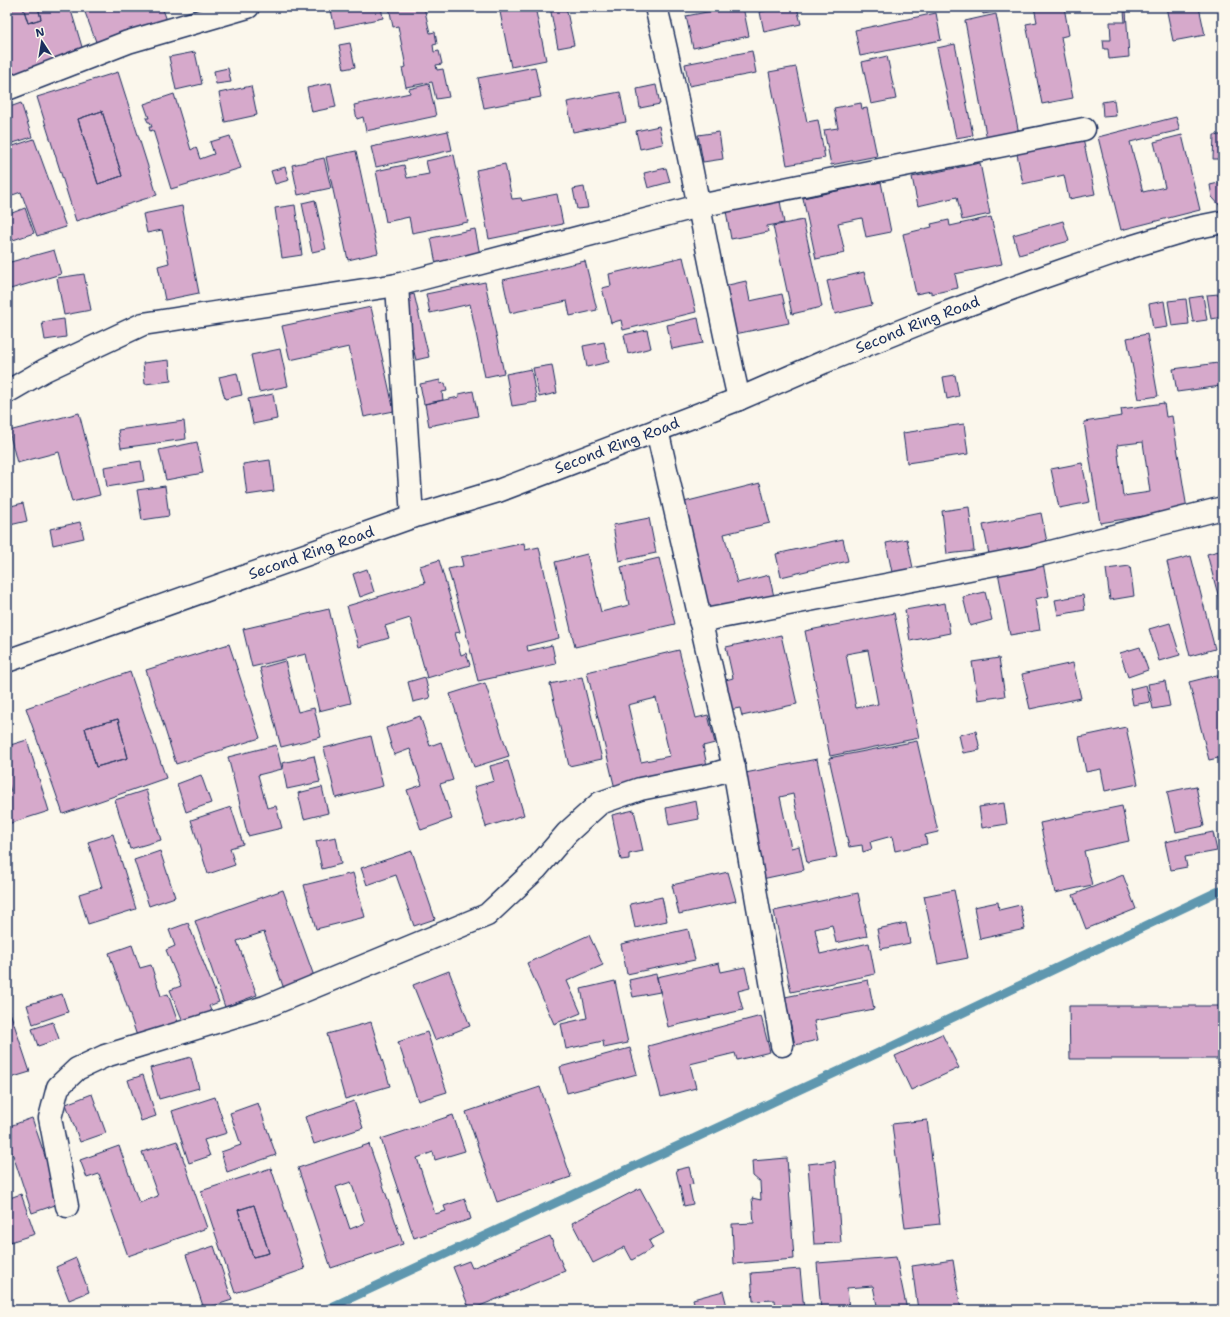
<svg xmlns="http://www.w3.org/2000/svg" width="1230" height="1317" font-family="'Shantell Sans',sans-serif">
	<rect width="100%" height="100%" fill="#fbf7ec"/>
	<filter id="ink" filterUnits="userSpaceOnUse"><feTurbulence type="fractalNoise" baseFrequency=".025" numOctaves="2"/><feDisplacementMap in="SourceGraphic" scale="8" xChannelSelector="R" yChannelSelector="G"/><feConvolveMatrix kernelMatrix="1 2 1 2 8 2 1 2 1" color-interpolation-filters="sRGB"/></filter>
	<g filter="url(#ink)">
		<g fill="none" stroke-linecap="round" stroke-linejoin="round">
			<path stroke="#5e97af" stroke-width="9" d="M325,1310L878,1053L1223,889"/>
		</g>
		<path fill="#d6a9cb" stroke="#1b2f5e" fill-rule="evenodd" d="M7,7H23L28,23L41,19L38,7H70L85,57L7,80Z
			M23,7H38L41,19L28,23Z
			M83,7H162L168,23L98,47Z
			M343,7H381L383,18L335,28L331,10Z
			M389,7H424L430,33L435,32L437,44L433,45L434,52L439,51L442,64L436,65L437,70L443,69L449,97L436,99L432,82L406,87L402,68L406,67L398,26L393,27Z
			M499,7H535L546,60L511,67Z
			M550,7H566L574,45L558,48Z
			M711,7H743L749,36L693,48L686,16L712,11Z
			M782,7H797L801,24L764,32L760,12Z
			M982,7H1018V8L983,14Z
			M1034,7H1064L1069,35L1061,37L1073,98L1042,104L1026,24L1037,22Z
			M1166,7H1199L1205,35L1173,41Z
			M1126,10L1129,57L1109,59L1108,49H1104L1103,40H1111L1110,22H1125L1124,11Z
			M936,13L941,40L860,56L855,30Z
			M996,14L1019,134L987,140L965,21Z
			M350,43L355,67L344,69L339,45Z
			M955,44L973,135L956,138L937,48Z
			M752,51L756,73L689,86L685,64Z
			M195,52L202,84L176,90L169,57Z
			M887,56L896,99L871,104L862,62Z
			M535,67L541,97L484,108L478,78Z
			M796,67L807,122L818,120L825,158L787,165L769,72Z
			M228,68L231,82L216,84L214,71Z
			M118,72L157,195L76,221L37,97ZM102,111L122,176L98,184L78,119Z
			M331,83L336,107L312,112L307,88Z
			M429,84L436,116L366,131L363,117L357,119L354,105L410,93L409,89Z
			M656,85L660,104L640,108L637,89Z
			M251,86L257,115L225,122L219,93Z
			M620,92L626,122L573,132L567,102Z
			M174,94L191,150L196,147L200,159L214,154L210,142L230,136L241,168L171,189L153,130L150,131L149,127H152L150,122H148L146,118H149L144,104Z
			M1114,100L1116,116L1103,117L1102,102Z
			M21,103L32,137L7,145V108Z
			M861,103L862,109L867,108L877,156L831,165L824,130L838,128L834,108Z
			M102,111L122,176L98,184L78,119Z
			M1176,117L1180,130L1130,142L1143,192L1165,187L1154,142L1182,135L1200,210L1121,230L1098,137Z
			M1223,119V159H1213L1214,135H1222Z
			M659,126L663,144L640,149L636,131Z
			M448,131L452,150L376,167L371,147Z
			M719,132L723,159L703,162L698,135Z
			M34,139L66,227L37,236L21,192L7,197V148Z
			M1083,139L1095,194L1069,199L1064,175L1023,184L1017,154Z
			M356,151L378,253L348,260L326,157Z
			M454,155L468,222L412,233L409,217L386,222L376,171L404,165L407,178L429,174L426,161Z
			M324,158L331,188L298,195L292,165Z
			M980,163L990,214L962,220L957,197L918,206L912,177Z
			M505,164L512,199L521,198L522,201L557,194L563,224L489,239L476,170Z
			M285,167L289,180L275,184L271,171Z
			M666,168L670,182L648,188L644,173Z
			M881,182L891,232L866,237L862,218L838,223L845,253L816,259L803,198Z
			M1223,182V208H1222L1212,197L1210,185Z
			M584,187L588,208L577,209L573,189Z
			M315,200L326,249L312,252L302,203Z
			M780,201L784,223L767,226L768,232L731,239L726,211Z
			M295,205L302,255L282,258L275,208Z
			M182,206L199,293L165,300L158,266L169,263L162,230L147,233L143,214Z
			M25,208L34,233L7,242V215Z
			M991,217L1002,264L955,274L958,288L931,294V291L916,294L903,234L932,227L931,224L949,220L950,226Z
			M803,220L822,307L792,314L773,226Z
			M1063,221L1069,241L1019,255L1013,235Z
			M475,229L480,255L436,264L431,238Z
			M54,250L61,274L7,290V263Z
			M683,257L696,312L623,330L621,320L611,323L602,288L611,286L609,274Z
			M585,261L597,310L570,316L567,301L510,313L503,280Z
			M864,272L872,305L835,314L827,281Z
			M84,274L91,310L64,315L57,278Z
			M746,281L750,301L782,294L789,323L735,334L724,286Z
			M485,282L504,373L485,377L470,304L430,313L426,294Z
			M414,294L429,357L416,360L401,298Z
			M1219,294L1223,317L1211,319L1207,295Z
			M1203,296L1207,320L1193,322L1189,298Z
			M1186,299L1189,324L1172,326L1168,301Z
			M1164,301L1168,327L1153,329L1149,304Z
			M371,307L394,411L364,417L349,347L290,360L282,326Z
			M698,318L703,343L672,349L667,325Z
			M64,319L66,337L45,340L42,322Z
			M647,330L651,348L628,354L624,335Z
			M1147,334L1158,396L1139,399L1127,338Z
			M604,342L609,362L587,367L583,346Z
			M280,349L288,386L259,392L251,355Z
			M169,360L171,381L145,384L143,363Z
			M1218,363L1221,386L1177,392L1173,369Z
			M552,365L557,393L539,397L533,368Z
			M531,369L537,402L512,406L506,374Z
			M237,373L242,395L225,399L219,377Z
			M955,375L959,396L947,399L943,377Z
			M440,380V384L445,383L447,391L442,392L443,400L424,404L420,384Z
			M473,391L478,416L429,426L425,404L459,397V394Z
			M273,394L277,419L253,424L248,399Z
			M1164,403L1166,417L1172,416L1187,509L1100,523L1084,422L1122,416L1121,409ZM1143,442L1150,492L1123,496L1117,445Z
			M79,413L100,495L72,502L59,452L17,463L9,431Z
			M184,421L186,439L121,448L118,430Z
			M964,424L968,454L907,463L903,433Z
			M197,442L203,473L166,480L159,450Z
			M270,460L274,491L247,495L243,464Z
			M141,461L144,481L107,487L104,467Z
			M1082,463L1090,502L1059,508L1051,469Z
			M760,483L770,523L724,534L737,583L769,575L775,601L708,618L680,503Z
			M165,486L169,516L142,520L137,490Z
			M23,503L27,521L10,525L7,507Z
			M969,507L974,551L947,554L942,511Z
			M1041,513L1047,542L989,554L983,525Z
			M649,518L656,553L619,561L613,525Z
			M80,522L84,538L53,545L50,529Z
			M843,539L848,561L781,577L776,554Z
			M907,539L914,573L893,577L886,543Z
			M524,543L525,550L539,547L559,638L527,646L528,651L552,645L556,664L478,681L464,625L448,569L463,566L461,557Z
			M1223,550V601L1220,602L1207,554Z
			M587,554L601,612L629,605L621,567L659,558L675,624L575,647L555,562Z
			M1191,556L1215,649L1190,656L1167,562Z
			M439,560L460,632L455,633L461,655L466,653L470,665L427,678L410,618L385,626L389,638L359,647L347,606L425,583L420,566Z
			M1043,563L1049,596L1035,599L1040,630L1010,635L998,572Z
			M1130,566L1134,596L1110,600L1106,569Z
			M367,569L374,592L360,597L353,574Z
			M985,592L992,620L970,626L963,597Z
			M1083,595L1085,610L1058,615L1055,600Z
			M945,603L950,633L910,641L905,610Z
			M329,609L351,703L319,711L306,654L252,667L243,629Z
			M894,613L919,738L830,756L805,631ZM868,650L878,704L856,708L846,654Z
			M1170,623L1180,655L1159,661L1149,629Z
			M781,635L797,704L742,716L740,708L729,710L722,681L733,678L726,647Z
			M229,644L260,738L176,764L146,670Z
			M1140,647L1148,670L1128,677L1120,653Z
			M679,650L696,718L708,715L715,743L703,746L708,771L616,793L587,672ZM656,698L670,756L641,762L628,705Z
			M999,658L1005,696L978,700L972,662Z
			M285,661L298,712L314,708L321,737L281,747L260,668Z
			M1073,663L1081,698L1030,709L1022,674Z
			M130,672L166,778L63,814L26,708ZM118,719L128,758L96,767L85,728Z
			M1217,675L1223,699V757L1209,760L1189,682Z
			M425,677L430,698L413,702L408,682Z
			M582,677L602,759L569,766L550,684Z
			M1165,681L1170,706L1153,709L1148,684Z
			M485,683L509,756L474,767L450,694Z
			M1146,685L1150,702L1133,705L1130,689Z
			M420,716L430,746L441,742L453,780L440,784L452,819L421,830L407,790L422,785L410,749L394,755L386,728Z
			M118,719L128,758L96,767L85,728Z
			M1126,727L1138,784L1105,791L1101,769L1086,772L1079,737Z
			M976,731L980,750L963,753L959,735Z
			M371,736L383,786L336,798L324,748Z
			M27,740L49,811L8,824L7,820V792L11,791L7,780V746Z
			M917,741L938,832L925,835L927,844L895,851L892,836L870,842L872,849L863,852L862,845L849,847L829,758Z
			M276,745L282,769L258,775L267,808L276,806L282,828L248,836L228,757Z
			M314,756L320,782L287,789L282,763Z
			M817,759L837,857L807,863L793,794L780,797L791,848L799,846L804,870L762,879L740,774Z
			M508,761L524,815L486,827L474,787L494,781L490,766Z
			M201,775L211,803L186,812L177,784Z
			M1196,786L1204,826L1176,832L1167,792Z
			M322,787L328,813L304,819L298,793Z
			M146,790L161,840L130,849L115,800Z
			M696,801L699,819L669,825L666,808Z
			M1004,803L1007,824L982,828L979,807Z
			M1122,806L1129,841L1084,851L1092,885L1055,893L1040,823Z
			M231,807L243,844L230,848L235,865L208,874L191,820Z
			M634,810L643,851L629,854V859L621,860L612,815Z
			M1213,832L1217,851L1185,857L1187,867L1171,870L1165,842Z
			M113,834L136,909L88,924L79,894L102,887L88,842Z
			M336,837L341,864L322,869L316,841Z
			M160,851L175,897L149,906L134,860Z
			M412,851L435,919L414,926L396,875L367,885L361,868Z
			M728,872L736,901L679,914L672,885Z
			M353,873L365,917L316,929L304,885Z
			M1123,875L1136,909L1086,929L1073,895Z
			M283,890L315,979L284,989L264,932L237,941L257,995L225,1007L195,921Z
			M954,890L968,958L938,964L924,896Z
			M858,893L867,936L836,943L832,925L815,929L820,954L869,943L875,974L791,992L774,911Z
			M662,897L667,921L635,928L630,904Z
			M998,902L999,910L1020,905L1025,929L980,939L974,907Z
			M188,923L219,1002L209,1006L213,1015L185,1026L170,990L181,986L166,950L175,946L169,930Z
			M906,923L910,943L881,949L877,929Z
			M688,929L695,960L627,974L621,944Z
			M589,935L603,965L567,981L581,1013L554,1024L527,963Z
			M132,945L140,968L151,965L161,996L168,994L180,1028L139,1042L109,953Z
			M719,963L721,972L745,967L750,988L738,991L743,1010L668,1027L657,977Z
			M449,971L470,1026L435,1040L413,985Z
			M656,974L660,992L633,997L629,980Z
			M868,980L874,1009L814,1021L818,1040L795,1045L785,997Z
			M615,981L628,1043L604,1048L603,1041L566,1049L561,1024L587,1018L581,989Z
			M62,994L68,1012L33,1024L27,1005Z
			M7,1003L30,1072L7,1079Z
			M1069,1006H1223V1059H1070Z
			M761,1016L770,1052L737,1060L735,1053L690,1064L696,1088L661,1097L648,1046Z
			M53,1022L59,1039L38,1046L32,1029Z
			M371,1022L390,1086L345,1099L327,1034Z
			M427,1032L447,1092L418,1101L398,1042Z
			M942,1034L959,1068L911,1090L895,1056Z
			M630,1048L637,1074L567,1093L560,1067Z
			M191,1057L199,1088L159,1099L150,1068Z
			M143,1075L156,1116L141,1121L128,1080Z
			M540,1087L571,1177L497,1202L466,1112Z
			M92,1094L106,1133L80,1142L66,1104Z
			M215,1097L227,1133L204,1140L210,1156L189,1163L172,1111Z
			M354,1101L363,1128L314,1144L305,1117Z
			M258,1103L276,1155L227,1172L221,1152L241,1145L230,1113Z
			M453,1115L465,1151L435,1160L433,1152L417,1158L435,1214L446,1211L444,1206L465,1199L471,1219L414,1238L381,1139Z
			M32,1118L61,1203L32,1213L12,1152L7,1154V1127Z
			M927,1120L940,1224L905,1228L892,1124Z
			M177,1141L207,1228L128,1256L99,1174L87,1178L80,1160L119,1146L139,1203L158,1196L142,1152Z
			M369,1144L403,1244L331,1268L298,1168ZM351,1182L365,1223L350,1229L336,1187Z
			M787,1158L794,1259L734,1264L732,1224L754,1223L752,1198L761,1200L760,1182L753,1176L752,1161Z
			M835,1161L841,1243L814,1244L808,1164Z
			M689,1167L693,1184L689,1185L693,1204L684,1206L676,1170Z
			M271,1168L305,1269L235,1293L201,1191ZM254,1205L269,1253L253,1257L238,1210Z
			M640,1188L664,1233L649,1241L653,1248L632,1260L625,1247L593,1263L572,1223Z
			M21,1194L35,1234L7,1243V1199Z
			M254,1205L269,1253L253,1257L238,1210Z
			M550,1236L565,1271L470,1310L453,1267L469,1261L472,1268Z
			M214,1246L232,1300L204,1309L186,1255Z
			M896,1257L907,1310H878L873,1286L847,1288L849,1310H821L817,1263Z
			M76,1258L89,1292L69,1300L56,1267Z
			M953,1260L961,1310H918L912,1266Z
			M800,1269L804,1310H776L775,1300L753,1301L751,1273Z
			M723,1291L728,1310H696L693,1299Z"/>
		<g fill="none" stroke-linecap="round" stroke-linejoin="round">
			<defs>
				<g id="minor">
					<path d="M656,7C688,137 709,269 739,399"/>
					<path d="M7,89L128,42L248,7"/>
					<path d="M397,285L412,517"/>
					<path d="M7,392L45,370L143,324L397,285L699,206L1084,129"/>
					<path d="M657,430L734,768L782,1045"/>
					<path d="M700,621L1031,557L1223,508"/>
					<path id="s1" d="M7,661L412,517L498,491L739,399L824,362L940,315L1032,281L1124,249L1193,228L1223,222"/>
					<path d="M67,1206L50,1118L58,1087L77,1069L105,1056L265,1007L487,915L536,869L567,833L600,803L640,789L710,775L734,768"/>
				</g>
			</defs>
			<use href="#minor" stroke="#1b2f5e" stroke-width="25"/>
			<use href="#minor" stroke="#fbf7ec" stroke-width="22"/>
		</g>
	</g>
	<g text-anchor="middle" stroke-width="3" stroke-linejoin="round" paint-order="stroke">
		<g font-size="15" fill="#1b2f5e" stroke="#fbf7ec">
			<text dy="5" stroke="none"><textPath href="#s1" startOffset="971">Second Ring Road</textPath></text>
			<text dy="5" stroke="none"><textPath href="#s1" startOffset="647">Second Ring Road</textPath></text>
			<text dy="5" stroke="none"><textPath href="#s1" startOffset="323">Second Ring Road</textPath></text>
		</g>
	</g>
	<rect width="1230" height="1317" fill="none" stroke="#fbf7ec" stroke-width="24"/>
	<rect x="12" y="12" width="1206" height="1293" fill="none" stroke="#1b2f5e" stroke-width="1.5" filter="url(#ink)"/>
	<g transform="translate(42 42) rotate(348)" stroke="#fbf7ec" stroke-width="3" paint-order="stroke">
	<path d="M0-3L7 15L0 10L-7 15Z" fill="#1b2f5e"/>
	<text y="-6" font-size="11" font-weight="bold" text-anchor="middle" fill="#1b2f5e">N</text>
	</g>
</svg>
